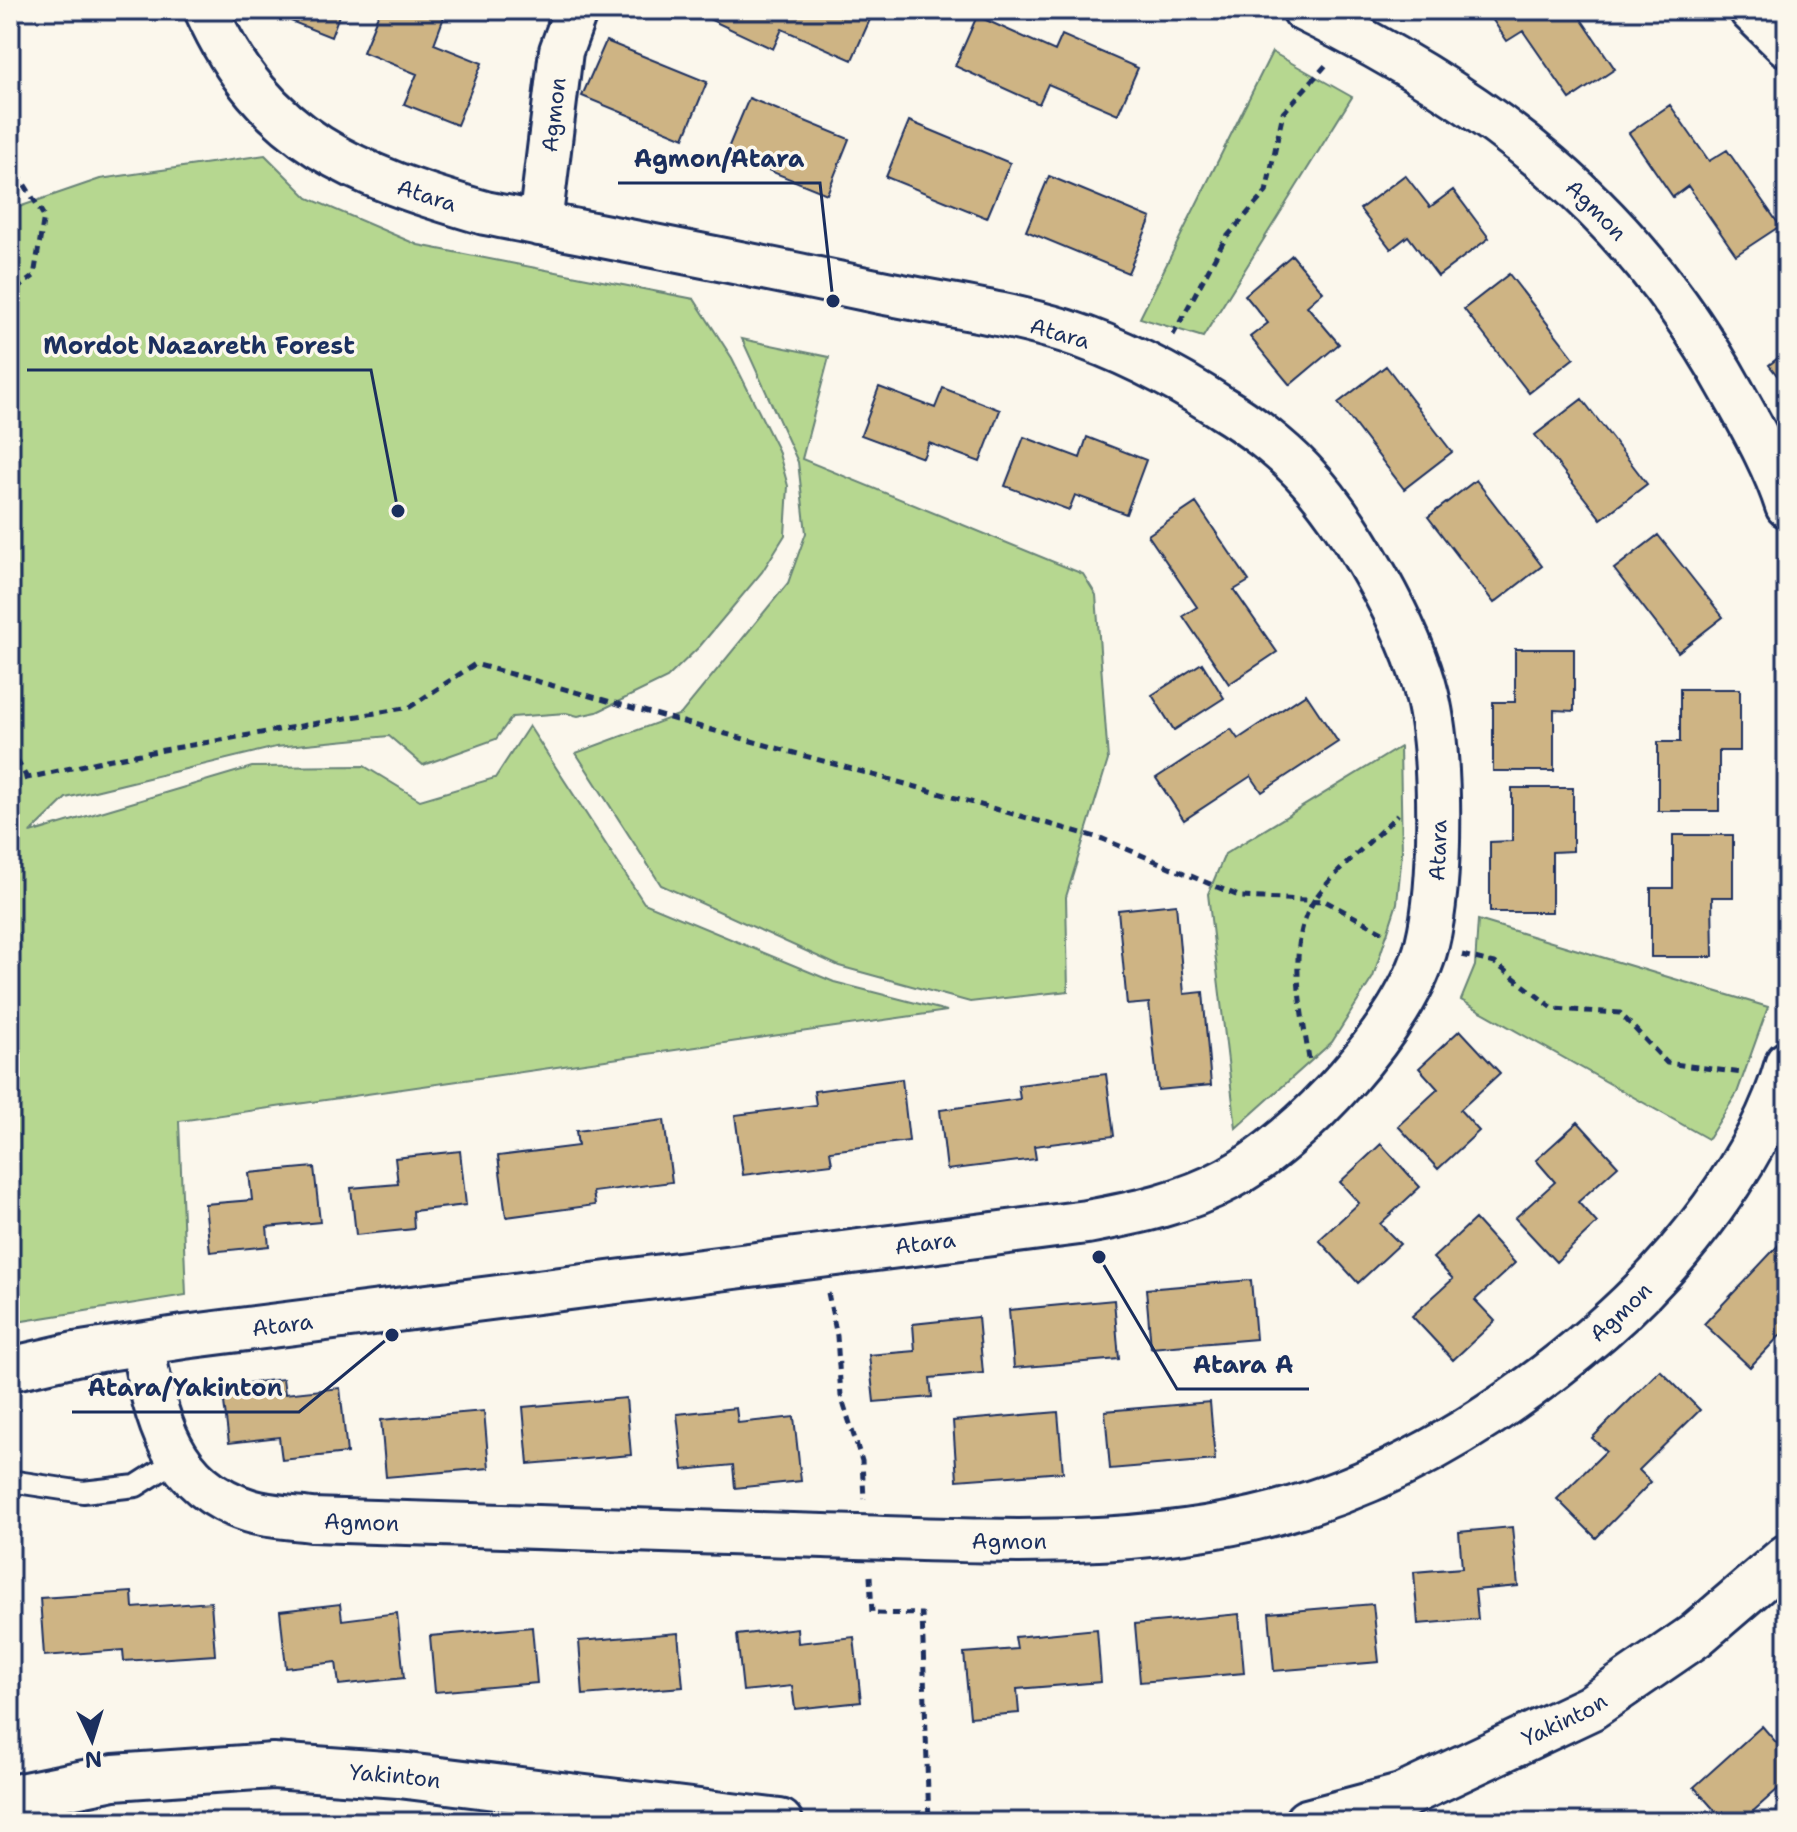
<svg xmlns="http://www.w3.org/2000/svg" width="1797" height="1832" font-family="'Shantell Sans',sans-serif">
	<rect width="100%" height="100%" fill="#fbf7ec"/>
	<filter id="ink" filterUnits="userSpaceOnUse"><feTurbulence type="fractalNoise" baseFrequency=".0125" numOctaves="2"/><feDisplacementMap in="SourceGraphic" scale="16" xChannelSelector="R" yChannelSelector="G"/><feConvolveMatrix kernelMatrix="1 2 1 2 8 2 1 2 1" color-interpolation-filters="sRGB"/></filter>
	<g filter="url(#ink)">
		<path fill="#b6d790" stroke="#688377" stroke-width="2" d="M1272,52L1352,97L1203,337L1140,318Z
			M265,155L308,198L418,245L694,299L732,358L778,450L788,486L785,535L762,572L700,646L667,678L597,712L578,716L566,713L512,717L496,739L423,765L389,736L276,747L66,798L30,833L252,767L364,766L420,800L495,778L529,726L644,903L834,982L947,1011L179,1121L186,1295L10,1323V210L100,179Z
			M742,339L829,357L802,459L1083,574L1096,595L1108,760L1066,897L1068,991L970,1002L839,966L661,885L576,753L681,714L788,583L806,533L798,462Z
			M1400,747L1402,853L1397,903L1373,977L1332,1042L1236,1128L1208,894L1225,854Z
			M1478,920L1768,1007L1737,1093L1708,1139L1461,1000L1475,966Z"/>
		<path fill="#ceb484" stroke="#1b2f5e" stroke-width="2" d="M280,10H341L331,37L278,16Z
			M380,10H427L444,17L434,44L482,63L457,125L404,104L417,74L363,52Z
			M690,10H862L872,15L852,60L782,29L773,49Z
			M1486,10H1575L1615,69L1570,99L1523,31L1507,41Z
			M977,16L1055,51L1062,35L1138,68L1118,114L1048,84L1039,104L955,66Z
			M606,41L707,82L684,138L582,96Z
			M749,98L849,139L827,194L726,153Z
			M1670,105L1709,161L1727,150L1780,226L1736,255L1688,186L1673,197L1629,133Z
			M909,121L1010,163L987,218L886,177Z
			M1405,175L1430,207L1453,190L1489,238L1438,276L1408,236L1391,249L1360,209Z
			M1049,176L1151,218L1128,273L1026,231Z
			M1292,255L1323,292L1307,306L1339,344L1290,385L1250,337L1268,323L1245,295Z
			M1509,274L1574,358L1529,393L1464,309Z
			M1787,351V388L1769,365Z
			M1386,366L1452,452L1404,489L1338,403Z
			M879,387L935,408L943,388L1000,410L980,462L929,443L923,458L861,435Z
			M1582,399L1647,484L1601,519L1535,435Z
			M1024,437L1080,458L1087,437L1146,460L1126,514L1075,495L1069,510L1005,486Z
			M1476,480L1542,566L1494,603L1428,517Z
			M1196,503L1249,581L1234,590L1277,652L1229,684L1183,616L1197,607L1148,535Z
			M1658,535L1723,617L1678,652L1614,569Z
			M1515,649H1574V711L1554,710V771H1493V702H1515Z
			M1202,663L1224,698L1174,730L1152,695Z
			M1680,689H1740V751H1719V811H1658V742H1680Z
			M1306,694L1338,742L1262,792L1251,776L1184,820L1156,778L1231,729L1238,739Z
			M1512,788H1573V851L1552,852V912H1490V842L1512,841Z
			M1673,835H1733V897H1712L1713,957H1651V888H1673Z
			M1176,904L1184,994L1203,992L1211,1085L1158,1090L1149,1003L1127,1005L1118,910Z
			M1460,1030L1500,1073L1460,1110L1479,1131L1438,1169L1398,1126L1438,1089L1419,1068Z
			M1106,1074L1114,1136L1034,1146L1036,1159L947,1170L940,1110L1020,1099L1018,1085Z
			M902,1079L909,1141L830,1151L832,1164L743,1175L735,1115L816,1105L814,1091Z
			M664,1120L672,1182L593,1192L595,1205L506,1217L498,1156L578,1146L576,1131Z
			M1578,1122L1618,1166L1578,1202L1597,1223L1556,1262L1515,1218L1555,1182L1536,1160Z
			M1381,1144L1420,1187L1380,1224L1400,1244L1358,1283L1319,1240L1359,1203L1340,1182Z
			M460,1151L466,1205L413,1211L414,1229L356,1235L351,1188L398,1184L395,1158Z
			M314,1167L320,1222L267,1227L269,1246L210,1252L205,1204L252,1200L249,1173Z
			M1475,1219L1515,1263L1475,1300L1495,1321L1453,1360L1412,1316L1453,1279L1433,1258Z
			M1787,1236V1328L1750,1367L1704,1324Z
			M1251,1280L1256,1339L1151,1348L1146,1289Z
			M1114,1300L1119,1359L1014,1368L1009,1310Z
			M978,1317L983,1373L930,1378L932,1397L874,1402L869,1355L915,1351L913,1324Z
			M1660,1370L1700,1410L1639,1470L1651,1482L1596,1538L1557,1499L1606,1451L1592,1438Z
			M283,1379L285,1394L340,1388L347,1453L282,1460L279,1437L229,1443L222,1386Z
			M626,1398L631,1455L528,1464L523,1407Z
			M1210,1402L1215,1460L1110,1469L1105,1411Z
			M736,1408L738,1423L794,1417L801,1481L735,1488L733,1465L683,1470L677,1414Z
			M484,1411L489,1468L386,1477L381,1420Z
			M1058,1412L1063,1472L957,1480L953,1421Z
			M1512,1527L1518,1586L1475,1590L1478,1619L1418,1624L1414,1572L1462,1568L1459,1532Z
			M10,1590L16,1644H10Z
			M132,1592L133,1608L211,1602L215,1655L124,1661L123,1650L44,1656L40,1598Z
			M340,1604L342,1620L397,1613L404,1678L339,1685L336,1662L286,1668L280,1611Z
			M1373,1604L1379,1662L1274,1671L1269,1613Z
			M1239,1614L1244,1673L1140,1682L1135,1624Z
			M532,1627L537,1683L435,1692L430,1636Z
			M797,1628L798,1643L854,1637L861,1702L795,1709L792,1686L743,1691L737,1635Z
			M1097,1629L1101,1682L1017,1689L1019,1713L970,1717L964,1653L1017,1649L1015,1637Z
			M678,1633L683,1687L583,1695L579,1641Z
			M1762,1726L1787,1755V1781L1741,1822H1725L1694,1787Z"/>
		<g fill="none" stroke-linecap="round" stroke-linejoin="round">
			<defs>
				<path id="lane" d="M10,1481L83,1492L136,1486L177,1460"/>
				<g id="street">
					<path id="s1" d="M1304,10C1489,100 1631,208 1732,391C1753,429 1774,465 1787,506"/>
					<path id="s2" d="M540,224L561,51L576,10"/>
					<path id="s3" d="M142,1344C156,1417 168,1485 250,1511C269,1517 292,1517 311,1520C482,1526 653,1531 824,1536C973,1540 1130,1552 1276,1513C1399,1480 1507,1412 1602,1329C1677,1264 1760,1160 1787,1063"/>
					<path id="s4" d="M10,1369L75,1354L184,1337L1087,1222C1136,1213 1184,1203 1228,1179C1300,1140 1408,1025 1427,944C1442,883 1442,756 1427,695C1411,629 1349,520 1302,471C1280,448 1249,424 1222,408C1173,376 1121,349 1065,331C1001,311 931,303 866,289C739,262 612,238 485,213C355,175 265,142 206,10"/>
				</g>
				<g id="secondary">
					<path d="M1752,10L1787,44"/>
					<path id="s5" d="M10,1798L114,1777L273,1766L399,1775L780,1822"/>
					<path id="s6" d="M1307,1822L1401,1797L1590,1708L1695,1636L1787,1557"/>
				</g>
			</defs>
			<use href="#lane" stroke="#1b2f5e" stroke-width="26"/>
			<use href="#street" stroke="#1b2f5e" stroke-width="48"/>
			<use href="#secondary" stroke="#1b2f5e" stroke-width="50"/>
			<path stroke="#1b2f5e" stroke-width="5" stroke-dasharray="8 6" stroke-linecap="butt" d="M10,161L44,216L34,276L10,294
				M1173,335L1225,239L1266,192L1283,113L1327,64
				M10,748L27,778
				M10,782L106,760L410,707L475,664L1103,839L1241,897L1325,901L1388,935
				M1462,955L1495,963L1554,1009L1620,1013L1667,1063L1742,1073
				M1309,1059C1302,1010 1285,944 1315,899C1334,872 1374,839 1398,814
				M828,1293L837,1336L841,1396L862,1461L864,1499
				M870,1576L872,1613L922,1614L929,1822"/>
			<use href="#lane" stroke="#fbf7ec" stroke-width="20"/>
			<use href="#street" stroke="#fbf7ec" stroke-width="42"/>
			<use href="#secondary" stroke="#fbf7ec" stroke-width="44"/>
		</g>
	</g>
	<g text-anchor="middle" stroke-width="7" stroke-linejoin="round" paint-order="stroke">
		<g font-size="22" fill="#1b2f5e" stroke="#fbf7ec">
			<text dy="8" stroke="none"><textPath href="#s2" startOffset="110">Agmon</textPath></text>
			<text transform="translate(427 195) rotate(18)" y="8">Atara</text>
			<text dy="8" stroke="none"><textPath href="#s1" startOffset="356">Agmon</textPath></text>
			<text transform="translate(1060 333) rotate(16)" y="8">Atara</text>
			<text dy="8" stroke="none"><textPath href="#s4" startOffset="1644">Atara</textPath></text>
			<text dy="8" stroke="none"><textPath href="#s4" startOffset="924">Atara</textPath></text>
			<text dy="8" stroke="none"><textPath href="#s3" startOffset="1644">Agmon</textPath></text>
			<text dy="8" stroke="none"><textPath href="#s4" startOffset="276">Atara</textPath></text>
			<text dy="8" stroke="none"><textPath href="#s3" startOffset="324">Agmon</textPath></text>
			<text dy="8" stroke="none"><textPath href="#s3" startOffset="972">Agmon</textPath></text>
			<text dy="8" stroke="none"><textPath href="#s6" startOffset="278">Yakinton</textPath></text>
			<text dy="8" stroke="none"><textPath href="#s5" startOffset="388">Yakinton</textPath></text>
		</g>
	</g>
	<path fill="none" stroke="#1b2f5e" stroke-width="3" d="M833 301L820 183H618M398 511L371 370H27M1099 1257L1177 1389H1309M392 1335L299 1412H72"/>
	<g fill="#1b2f5e" stroke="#fbf7ec" stroke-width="3">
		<circle cx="833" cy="301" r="8"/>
		<circle cx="398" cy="511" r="8"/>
		<circle cx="1099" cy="1257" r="8"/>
		<circle cx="392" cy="1335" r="8"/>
	</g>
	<g font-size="24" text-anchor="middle" font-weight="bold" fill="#1b2f5e" stroke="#fbf7ec" stroke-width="7" stroke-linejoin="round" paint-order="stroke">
		<text x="719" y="167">Agmon/Atara</text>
		<text x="199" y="354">Mordot Nazareth Forest</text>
		<text x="1243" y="1373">Atara A</text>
		<text x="185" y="1396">Atara/Yakinton</text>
	</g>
	<rect width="1797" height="1832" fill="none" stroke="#fbf7ec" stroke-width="40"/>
	<rect x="20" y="20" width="1757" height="1792" fill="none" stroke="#1b2f5e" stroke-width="3" filter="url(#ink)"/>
	<g transform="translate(92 1740) rotate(176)" stroke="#fbf7ec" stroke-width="6" paint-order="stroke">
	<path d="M0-6L14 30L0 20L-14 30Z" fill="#1b2f5e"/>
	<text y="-12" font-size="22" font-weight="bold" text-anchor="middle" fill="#1b2f5e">N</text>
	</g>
</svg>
